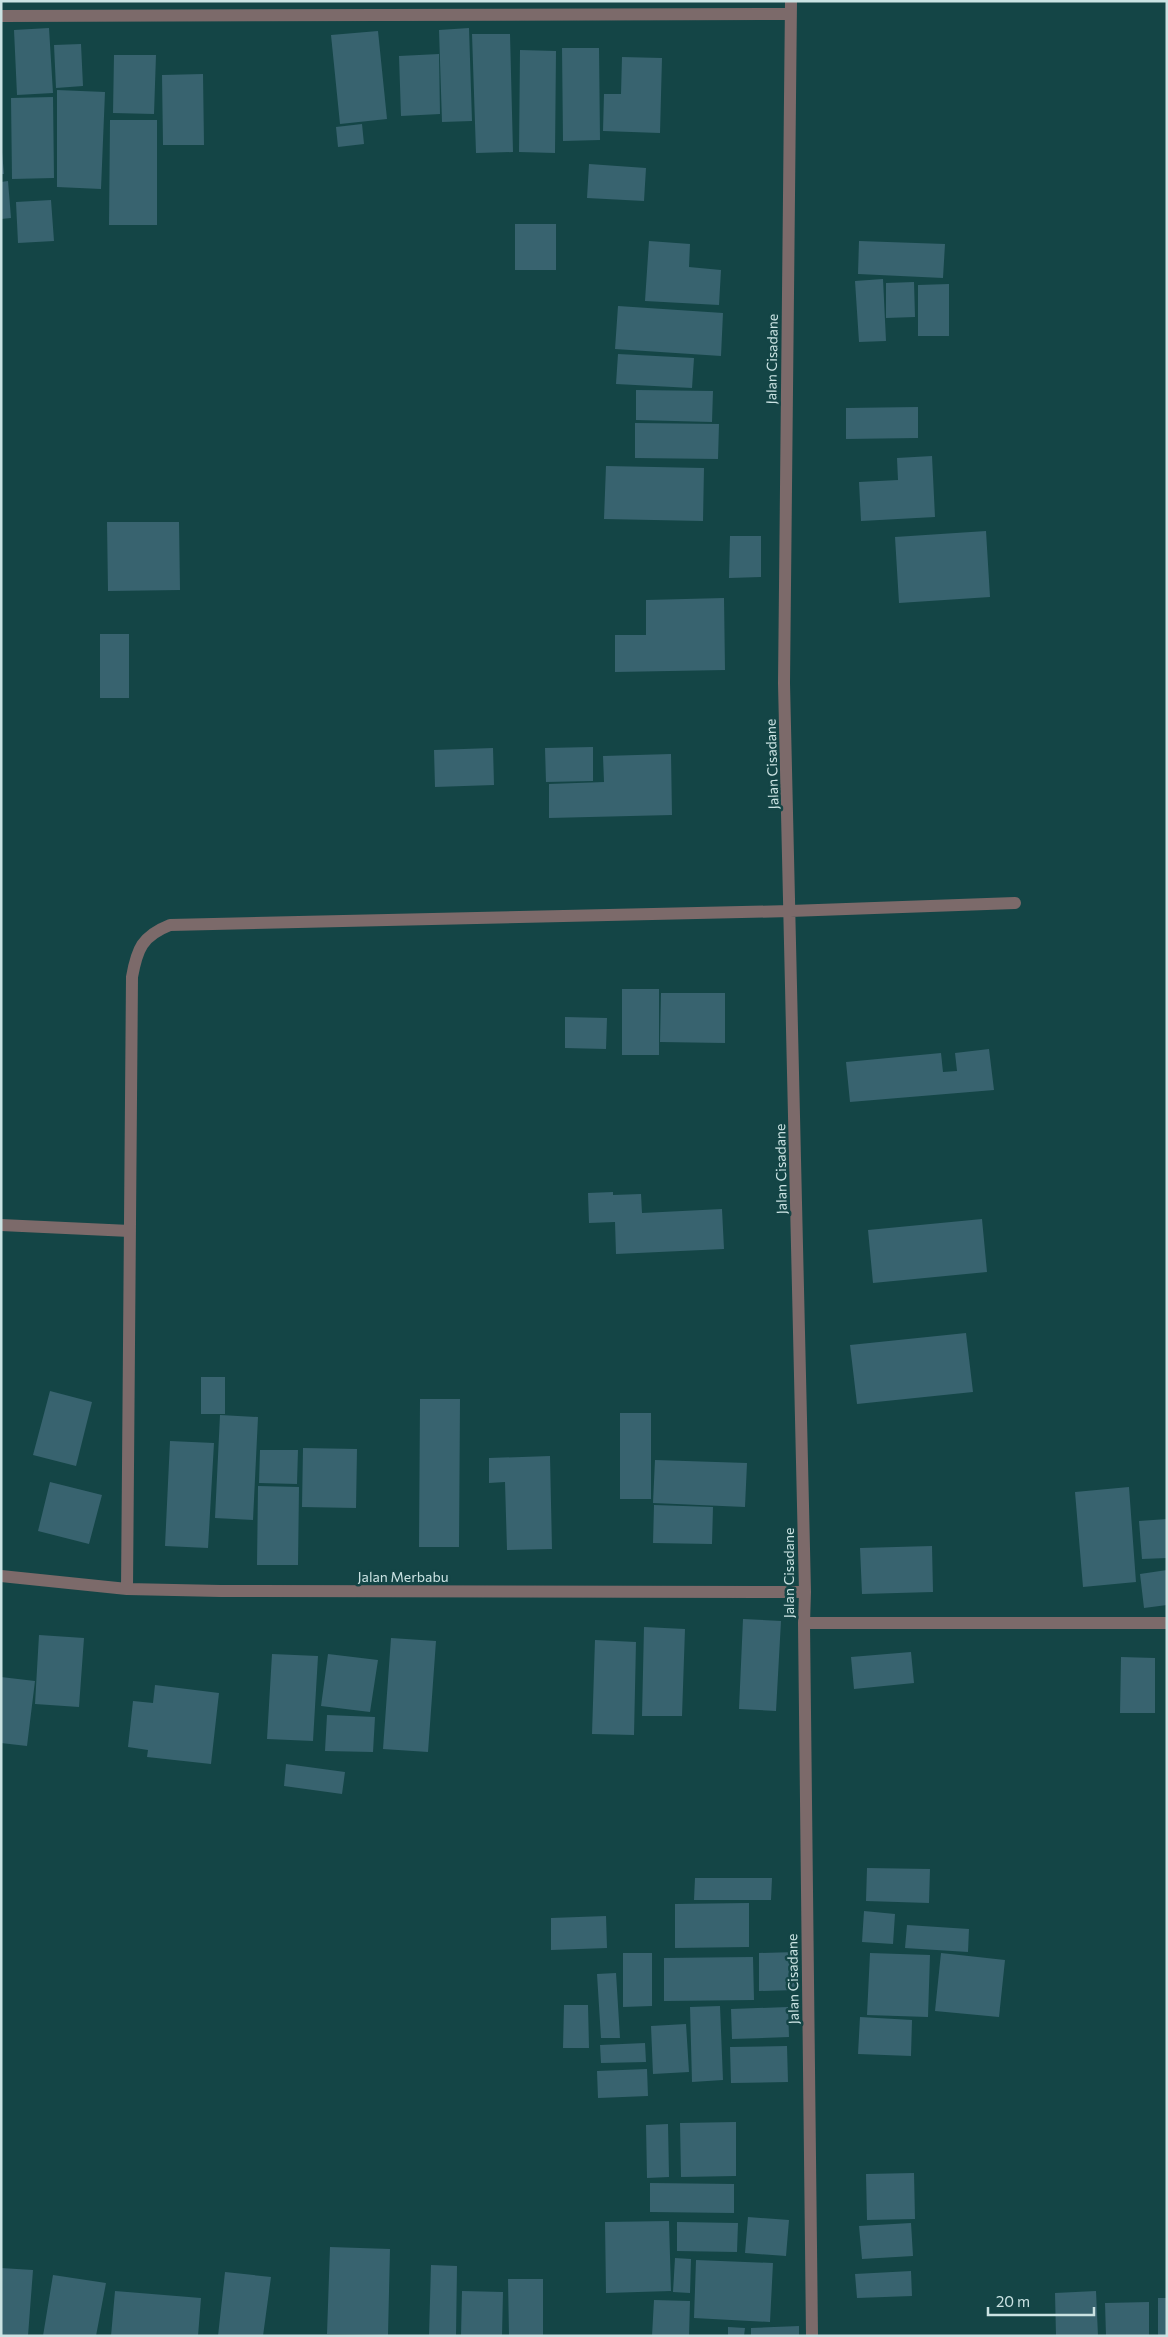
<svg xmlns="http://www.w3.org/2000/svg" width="1168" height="2337" font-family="Commissioner,sans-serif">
	<rect width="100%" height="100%" fill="#144546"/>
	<path fill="#38636f" d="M49,28L53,93L17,95L14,30Z
		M469,28L472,121L442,122L439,30Z
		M378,31L387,119L340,124L331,35Z
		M472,34H510L513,152L476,153Z
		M81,44L83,86L56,88L54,45Z
		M562,48H599L600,140L563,141Z
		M520,50L556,51L555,153L519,152Z
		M439,54L440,114L401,116L399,56Z
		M114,55H156L154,114L113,113Z
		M622,57L662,58L660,133L603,131L604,94H621Z
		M203,74L204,145H163L162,75Z
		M57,90L105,92L101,189L57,187Z
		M53,97L54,178L12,179L11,98Z
		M110,120H157V225H109Z
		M362,124L364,144L338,147L336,127Z
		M1,141L4,174H1Z
		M589,164L646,168L644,201L587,198Z
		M8,181L11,218L1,219V182Z
		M51,200L54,241L18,243L16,202Z
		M515,224H556V270H515Z
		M649,241L690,244L689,267L721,270L719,305L645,301Z
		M859,241L945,244L943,278L858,274Z
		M883,279L886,341L859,342L855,281Z
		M914,282L915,317L886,318V283Z
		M949,284V336H918V285Z
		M618,306L723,313L721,356L615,349Z
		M618,354L694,358L692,388L616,384Z
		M636,390L713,391L712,422L636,420Z
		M918,407V438L846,439V408Z
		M635,423L719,424L718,459L635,458Z
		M932,456L935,517L861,521L859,482L898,480L897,458Z
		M606,466L704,468L703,521L604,519Z
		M107,522H179L180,590L108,591Z
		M986,531L990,597L899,603L895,537Z
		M730,536H761V577L729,578Z
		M724,598L725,670L615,672V635H646V600Z
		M100,634H129V698H100Z
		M593,747V781L546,782L545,748Z
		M493,748L494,785L435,787L434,750Z
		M671,754L672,815L549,818V784L604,782L603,756Z
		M622,989H659V1055H622Z
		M661,993H725V1043L660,1042Z
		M565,1017L607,1018L606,1049L565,1048Z
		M989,1049L994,1090L850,1102L846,1062L941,1053L943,1072L957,1071L955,1053Z
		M613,1192V1195L641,1194L642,1213L722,1209L724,1249L616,1254L615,1222L589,1223L588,1193Z
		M982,1219L987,1272L873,1283L868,1230Z
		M966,1333L973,1392L857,1404L850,1345Z
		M201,1377H225V1414H201Z
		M50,1391L92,1402L76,1466L33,1455Z
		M420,1399H460L459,1547H419Z
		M620,1413H651V1499H620Z
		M220,1415L258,1417L253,1520L215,1518Z
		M170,1441L214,1443L208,1548L165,1546Z
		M303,1448L357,1449L356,1508L302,1507Z
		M260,1450H298L297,1484L259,1483Z
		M550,1456L552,1549L507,1550L505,1482L489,1483V1458Z
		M655,1460L747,1463L745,1507L653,1503Z
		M50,1482L102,1495L89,1544L38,1531Z
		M258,1486L299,1487L298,1565H257Z
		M1129,1487L1136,1582L1083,1587L1075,1492Z
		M654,1505L713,1507L712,1544L653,1543Z
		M1167,1519V1558L1142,1559L1139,1521Z
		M932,1546L933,1592L862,1594L860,1548Z
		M1167,1570V1605L1144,1608L1140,1574Z
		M743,1619L781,1621L776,1711L739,1709Z
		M644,1627L685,1629L682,1716H642Z
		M39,1635L84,1638L79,1707L35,1704Z
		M391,1638L436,1641L428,1752L383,1749Z
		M595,1640L636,1642L634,1735L592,1734Z
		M911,1652L914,1683L854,1689L851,1657Z
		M272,1654L318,1656L313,1741L267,1739Z
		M328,1654L378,1660L370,1712L321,1706Z
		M1121,1657L1155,1658V1713H1120Z
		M1,1677L35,1681L27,1746L1,1743Z
		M155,1685L219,1693L211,1764L147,1757L148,1750L128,1747L133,1701L153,1703Z
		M327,1715L375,1717L373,1752L325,1751Z
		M286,1764L345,1772L342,1794L284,1786Z
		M867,1868L930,1869L929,1903L866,1901Z
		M695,1878H772L771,1900H694Z
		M749,1903V1947L675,1948V1904Z
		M864,1911L895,1914L893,1944L862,1942Z
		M606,1916L607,1948L551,1950V1918Z
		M907,1925L969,1929L968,1952L905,1948Z
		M796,1952V1990L759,1991V1953Z
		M623,1953H652V2006L623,2007Z
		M870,1953L930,1955L928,2017L867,2015Z
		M941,1953L1005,1960L999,2017L935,2011Z
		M753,1957L754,2000L664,2001V1958Z
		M616,1973L620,2038H601L597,1974Z
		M564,2005H588L589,2048H563Z
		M720,2006L723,2080L692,2082L690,2007Z
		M788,2007L789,2037L732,2039L731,2009Z
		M860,2017L912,2020L911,2056L858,2054Z
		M686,2024L689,2072L653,2074L651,2026Z
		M645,2043L646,2062L601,2063L600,2045Z
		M787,2046L788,2082L731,2083L730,2047Z
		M647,2069L648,2096L598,2098L597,2071Z
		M736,2122V2176L681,2177L680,2123Z
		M668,2124L669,2177L647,2178L646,2125Z
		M914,2173L915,2219L867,2220L866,2174Z
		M650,2183L734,2184V2213L650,2212Z
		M748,2217L789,2220L786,2256L745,2253Z
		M669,2221L671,2291L606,2293L605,2222Z
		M677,2222L738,2223L737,2252L677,2251Z
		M911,2223L913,2256L862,2259L859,2226Z
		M330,2247L390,2249L388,2335L327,2334Z
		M675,2258L691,2259L690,2293L673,2292Z
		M696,2260L773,2263L770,2322L694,2318Z
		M431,2265L457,2266L456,2336H429Z
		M1,2268L33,2270L28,2336H1Z
		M911,2271L912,2296L857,2298L855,2274Z
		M225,2272L271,2277L263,2336H218Z
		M53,2275L106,2283L96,2336H43Z
		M508,2279H543V2336H509Z
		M115,2291L201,2298L198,2336H111Z
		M462,2291L503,2292L502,2336H461Z
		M1096,2291L1098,2336H1056L1055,2293Z
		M1158,2298H1167V2336H1158Z
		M654,2300L690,2301L689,2336H652Z
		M1149,2302V2336H1106L1105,2303Z
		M799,2326V2336H751V2328Z
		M728,2327L745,2328L744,2336H728Z"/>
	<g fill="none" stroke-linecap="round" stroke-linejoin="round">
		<path stroke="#7c6a6a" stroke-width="12" d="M791,1L784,683L805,1592L804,1623L812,2336
			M1,16L790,14
			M1,1225L130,1231
			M1,1576L127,1589L221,1591L805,1592
			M127,1589L132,977C137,949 142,936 170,925L790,911L1015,903
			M804,1623H1167"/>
	</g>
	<g text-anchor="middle" stroke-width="5" stroke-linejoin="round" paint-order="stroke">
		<g font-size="14" fill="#cbe3e3" stroke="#144546">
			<text transform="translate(772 359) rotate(-89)" y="5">Jalan Cisadane</text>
			<text transform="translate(772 764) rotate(-92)" y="5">Jalan Cisadane</text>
			<text transform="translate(781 1169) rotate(-91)" y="5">Jalan Cisadane</text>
			<text transform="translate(789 1573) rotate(-90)" y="5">Jalan Cisadane</text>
			<text x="403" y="1582">Jalan Merbabu</text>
			<text transform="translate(793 1979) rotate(-91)" y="5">Jalan Cisadane</text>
		</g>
	</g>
	<rect width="1168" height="2337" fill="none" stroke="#cbe3e3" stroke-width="5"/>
	<path d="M988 2307v8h106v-8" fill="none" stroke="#cbe3e3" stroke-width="2.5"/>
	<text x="996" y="2307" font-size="15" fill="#cbe3e3" stroke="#144546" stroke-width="4" paint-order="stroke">20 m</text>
</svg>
